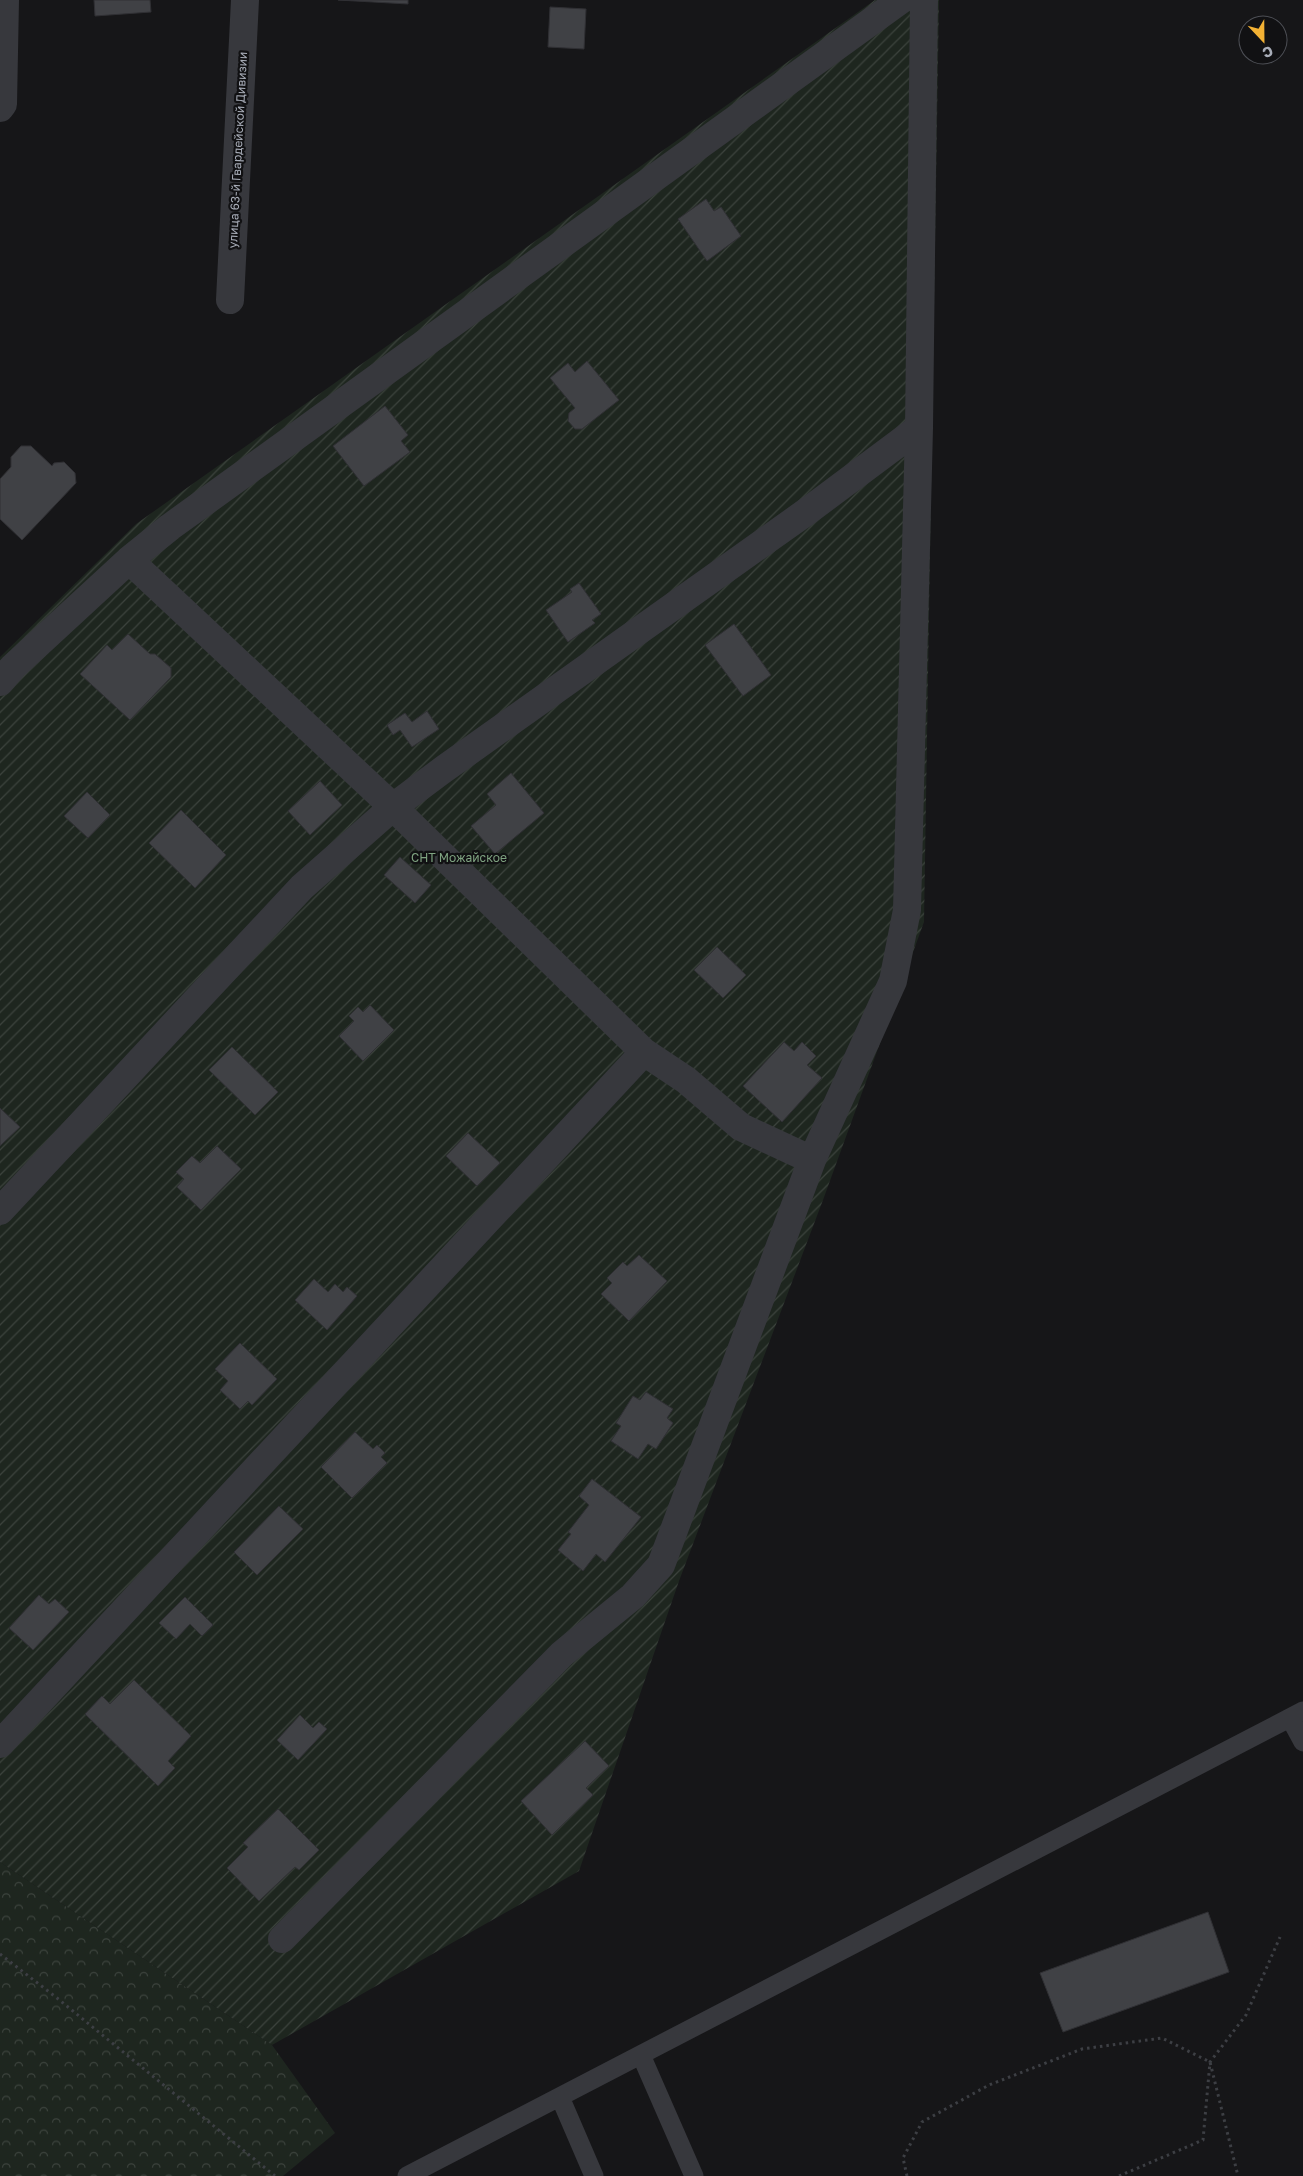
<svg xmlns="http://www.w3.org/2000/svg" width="1303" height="2176" font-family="'Golos Text',sans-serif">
	<defs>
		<pattern id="forest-crowns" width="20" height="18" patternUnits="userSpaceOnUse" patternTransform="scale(1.25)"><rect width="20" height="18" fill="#1e261f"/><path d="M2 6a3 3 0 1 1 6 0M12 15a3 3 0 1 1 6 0" fill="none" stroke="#3c433d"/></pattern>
		<pattern id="garden-furrows" width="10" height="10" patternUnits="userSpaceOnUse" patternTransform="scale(1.25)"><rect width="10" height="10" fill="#1e261f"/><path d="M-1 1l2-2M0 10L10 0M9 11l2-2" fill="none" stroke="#3c433d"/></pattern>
	</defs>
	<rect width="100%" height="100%" fill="#161618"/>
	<path fill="url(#forest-crowns)" d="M0,1862L272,2045L335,2133L283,2176H0Z"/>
	<path fill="url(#garden-furrows)" d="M875,0H939L924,922L823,1200L679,1581L579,1871L272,2045L0,1862V657L136,524Z"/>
	<path fill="#404145" stroke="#303034" d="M94,0H150L151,12L95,16Z
		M338,0H408V4Z
		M550,7L586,9L584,49L548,47Z
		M706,199L714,211L721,207L741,236L707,261L678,219Z
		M587,361L619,400L582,429H575L568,421L569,413L575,408L550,378L568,363L575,372Z
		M385,406L408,435L401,441L410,452L364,486L333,446Z
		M21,446H31L52,466L54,463L64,462L75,473L76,483L22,540L0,519V479L11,467V457Z
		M579,583L601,614L592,620L595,623L568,642L546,610L572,592L570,589Z
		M734,624L771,675L743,696L705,645Z
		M128,634L150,654H155L171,668V677L130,720L80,674L107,645L112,650Z
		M427,711L439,729L412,747L400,730L393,735L387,725L405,713L412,722Z
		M511,773L544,813L495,854L471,826L496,805L487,794Z
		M320,781L342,805L310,835L288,811Z
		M87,792L110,815L88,838L64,816Z
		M181,810L226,855L195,888L149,843Z
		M400,857L431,885L415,903L384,875Z
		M717,947L746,975L723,998L694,970Z
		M370,1005L394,1030L363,1061L339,1036L354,1021L349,1016L358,1007L363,1012Z
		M784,1042L794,1051L802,1042L816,1056L807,1065L822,1078L782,1122L743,1086Z
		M232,1047L278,1092L255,1115L209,1070Z
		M0,1108L20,1127L0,1146Z
		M468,1133L500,1163L477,1186L446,1156Z
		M217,1146L241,1169L201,1210L177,1187L184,1179L176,1172L192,1156L200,1163Z
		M639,1255L667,1281L629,1321L601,1294L612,1283L607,1278L623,1262L627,1266Z
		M314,1279L328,1292L335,1284L343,1292L347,1287L357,1296L327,1330L295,1300Z
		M240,1343L277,1379L252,1405L248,1401L240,1409L220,1390L228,1381L215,1369Z
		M646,1392L673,1409L667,1418L673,1423L656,1449L648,1444L638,1459L611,1441L621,1426L616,1423L633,1396L640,1400Z
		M355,1432L373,1449L377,1445L385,1453L381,1457L387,1463L352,1498L321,1467Z
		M592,1479L641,1517L605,1562L596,1554L583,1571L558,1550L571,1534L568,1532L589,1505L579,1496Z
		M279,1506L303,1529L257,1575L234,1552Z
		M39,1595L49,1604L55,1599L69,1612L33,1650L9,1628Z
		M185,1597L213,1625L202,1636L190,1624L176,1639L159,1623Z
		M134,1680L191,1736L168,1761L175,1768L158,1786L85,1714L102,1696L110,1704Z
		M300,1715L313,1728L319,1722L327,1729L298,1760L277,1740Z
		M585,1741L609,1766L586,1788L593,1795L552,1835L521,1801Z
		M278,1809L319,1850L299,1870L295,1867L259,1901L227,1868L248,1847L243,1843Z
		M1208,1912L1229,1972L1063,2032L1040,1973Z"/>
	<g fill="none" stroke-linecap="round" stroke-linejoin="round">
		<path stroke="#3d3f44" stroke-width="3" stroke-dasharray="2.5 4" stroke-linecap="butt" d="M0,1954L57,1998L275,2176
			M907,2176L903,2158L922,2122L989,2085L1082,2049L1162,2038L1210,2062L1238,2176
			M1119,2176L1203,2140L1210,2062L1246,2015L1280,1937"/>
		<path stroke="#37383d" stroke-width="19" d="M1290,1718L1303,1742
			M641,2055L694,2176
			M560,2097L594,2176
			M407,2176L1303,1711"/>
		<path stroke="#37383d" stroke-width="28" d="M0,108L3,104L5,0
			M230,300L245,0
			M129,560L393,807L644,1052L686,1080L741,1127L812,1160
			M0,682L13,667L129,560L170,527L901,0
			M0,1211L302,887L393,807L444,769L809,510L919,428
			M0,1744L644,1052
			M282,1939L562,1654L633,1596L661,1565L812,1160L893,981L907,910L919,428L924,0"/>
	</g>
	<g text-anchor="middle" stroke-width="4.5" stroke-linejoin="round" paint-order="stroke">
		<g font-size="12" fill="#a8adb8" stroke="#111113">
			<text transform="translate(238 150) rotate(-87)" y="4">улица 63-й Гвардейской Дивизии</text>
		</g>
		<g font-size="12" fill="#7fa381" stroke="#111113">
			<text x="459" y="862">СНТ Можайское</text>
		</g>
	</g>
	<g transform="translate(1263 40) rotate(158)"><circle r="24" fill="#111113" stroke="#4d4f55"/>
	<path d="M0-4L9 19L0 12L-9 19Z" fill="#f2b134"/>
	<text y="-8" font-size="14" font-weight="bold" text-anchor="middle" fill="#a8adb8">С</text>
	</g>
</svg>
